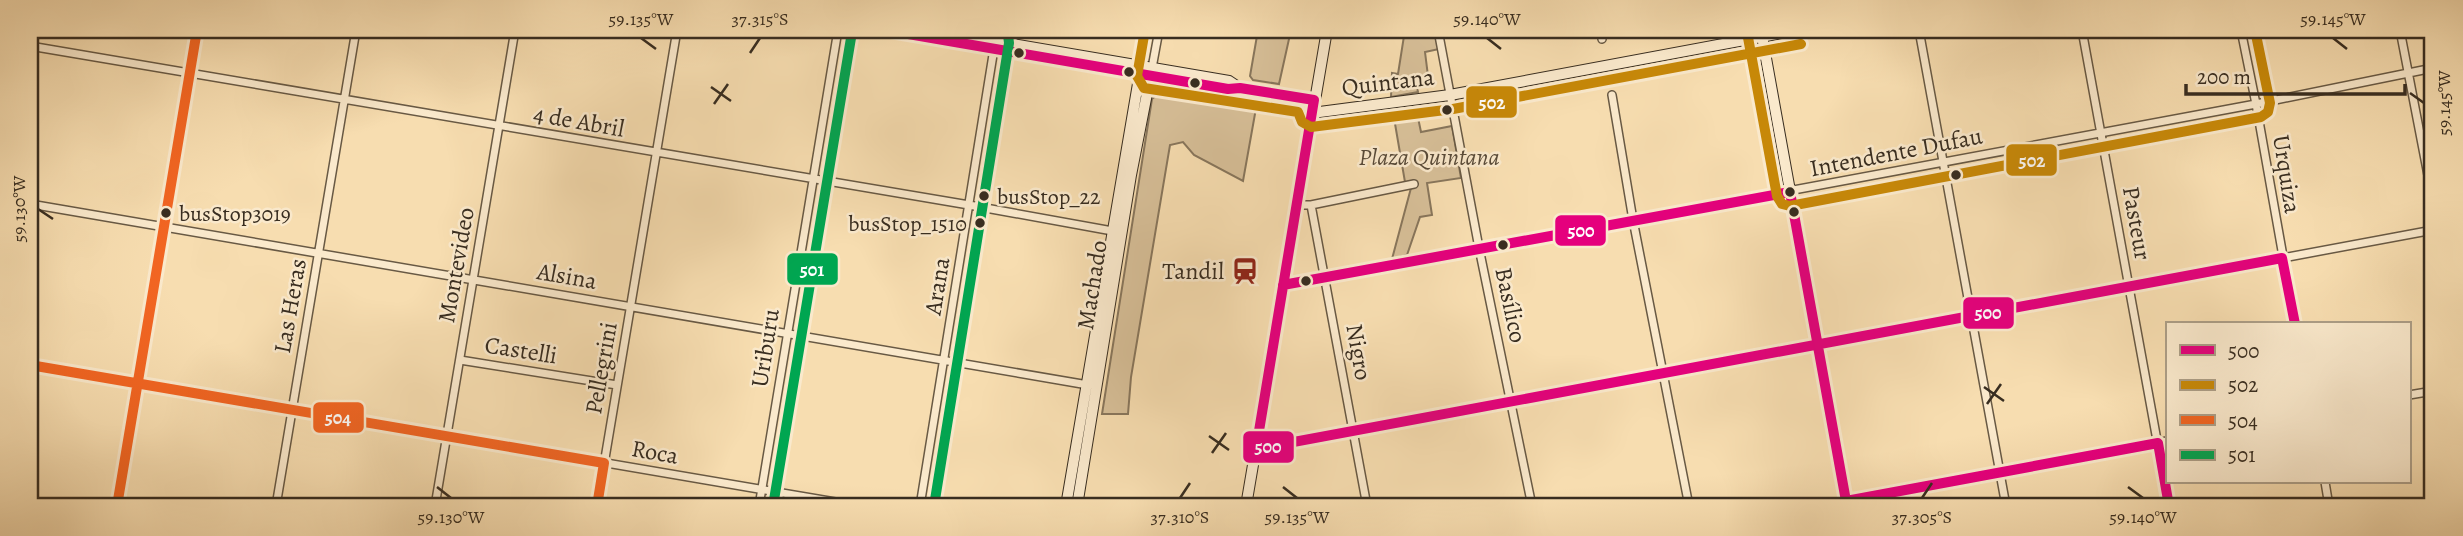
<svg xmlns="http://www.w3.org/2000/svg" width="2463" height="536" font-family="Alegreya,serif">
	<rect width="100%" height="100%" fill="#f7ddb0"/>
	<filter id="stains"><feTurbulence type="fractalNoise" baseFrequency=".00286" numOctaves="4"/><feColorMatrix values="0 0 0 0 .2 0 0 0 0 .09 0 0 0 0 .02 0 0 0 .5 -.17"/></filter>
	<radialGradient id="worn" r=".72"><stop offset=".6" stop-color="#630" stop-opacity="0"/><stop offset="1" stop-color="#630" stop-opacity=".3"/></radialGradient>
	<path fill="#d7bf98" stroke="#88765c" stroke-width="2" d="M1258,30H1291L1279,84L1253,80L1250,76Z
		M1399,30H1435L1439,49L1425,52L1428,76L1415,78L1418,92L1391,97L1392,73L1398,74L1404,36L1398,34Z
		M1170,84L1258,97L1243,181L1194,155L1183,142L1170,145L1131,377L1128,414H1102L1152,99Z
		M1416,108L1421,132L1452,126L1461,178L1427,183L1432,215L1420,217L1407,255L1392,259L1411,188H1406L1393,112Z"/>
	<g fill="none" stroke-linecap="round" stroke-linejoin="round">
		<defs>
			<path id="street" d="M1438,30L1479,248L1532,506
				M1601,30L1602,39
				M1919,30L2006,506
				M2082,30L2169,506
				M2241,30L2256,104L2295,324
				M2400,30L2433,201
				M30,46L969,205L1118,232
				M1152,68L1159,30
				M1612,95L1633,220L1689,506
				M30,204L1088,385
				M1297,205H1311L1414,184
				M1311,205L1367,506
				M1283,285L2256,104L2433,68
				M460,360L617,385
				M30,365L859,506
				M2409,395L2433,391
				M1256,449L2433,230
				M2325,482L2329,506
				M117,506L197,30
				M276,506L356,30
				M435,506L515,30
				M597,506L677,30
				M759,506L838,30
				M920,506L997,30
				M1818,506L2167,441"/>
			<path id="secondary" d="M885,30L1228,89L1240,88L1314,100
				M930,30L1229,81L1238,87
				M1762,36L1847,506
				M1312,113L1450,95L1798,30
				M1066,506L1141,66
				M1077,506L1131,175L1152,68
				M1246,506L1327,30"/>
		</defs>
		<use href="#street" stroke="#685944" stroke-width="10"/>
		<use href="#secondary" stroke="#382d20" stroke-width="12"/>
		<use href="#street" stroke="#fae9cc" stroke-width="7"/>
		<use href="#secondary" stroke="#fae9cc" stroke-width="10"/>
		<defs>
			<path id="bus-1" d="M885,30L1228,89L1240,88L1314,100
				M1314,100L1256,449L2282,258L2295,324
				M1283,285L1790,192L1846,501L2158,443L2169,506"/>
			<path id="bus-2" d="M1145,30L1137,76L1144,88L1298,112L1302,122L1311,127L1453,109L1801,44
				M1747,32L1777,196L1782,204L1790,206L2261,117L2268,112L2270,103L2255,30"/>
			<path id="bus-3" d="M30,365L604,463L597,506
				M117,506L197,30"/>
			<path id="bus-4" d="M773,506L852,32
				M934,506L1009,43L1008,35L1003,30"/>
		</defs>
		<use href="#bus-1" stroke="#fae9cc" stroke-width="16"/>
		<use href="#bus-2" stroke="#fae9cc" stroke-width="16"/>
		<use href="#bus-3" stroke="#fae9cc" stroke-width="16"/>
		<use href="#bus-4" stroke="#fae9cc" stroke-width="16"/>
		<use href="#bus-1" stroke="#e5007d" stroke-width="10"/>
		<use href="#bus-2" stroke="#c78808" stroke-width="10"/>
		<use href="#bus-3" stroke="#f26522" stroke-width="10"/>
		<use href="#bus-4" stroke="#00a651" stroke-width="10"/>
	</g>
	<path fill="none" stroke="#382d20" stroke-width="2.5" d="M641,38L656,49M1487,38L1501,49M2333,38L2347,49M750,53L760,38M711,87L731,101M2410,93L2424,103M714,104L728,84M38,209L53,219M1984,387L2004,401M1987,404L2001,384M1209,436L1229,450M1212,453L1226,433M437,487L451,498M1283,487L1297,498M2128,487L2143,498M1180,498L1190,483M1922,498L1932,483"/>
	<defs>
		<symbol id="station-bare" viewBox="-9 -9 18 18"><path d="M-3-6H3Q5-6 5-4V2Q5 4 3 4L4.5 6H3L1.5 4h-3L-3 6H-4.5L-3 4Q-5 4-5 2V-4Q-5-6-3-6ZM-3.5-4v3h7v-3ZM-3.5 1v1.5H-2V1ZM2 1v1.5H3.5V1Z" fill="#8f2418" stroke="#fae9cc" stroke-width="2.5" paint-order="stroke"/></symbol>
	</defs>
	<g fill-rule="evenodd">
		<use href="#station-bare" x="1226" y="252" width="38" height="38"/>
	</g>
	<g fill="#382d20" stroke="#fae9cc" stroke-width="2.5">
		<circle cx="1019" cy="53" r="6"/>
		<circle cx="1129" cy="72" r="6"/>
		<circle cx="1195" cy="83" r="6"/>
		<circle cx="1447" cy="110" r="6"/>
		<circle cx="1956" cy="175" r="6"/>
		<circle cx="1790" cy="192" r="6"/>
		<circle cx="984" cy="196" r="6"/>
		<circle cx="1794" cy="212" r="6"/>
		<circle cx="166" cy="213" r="6"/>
		<circle cx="980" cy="223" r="6"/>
		<circle cx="1503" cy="245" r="6"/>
		<circle cx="1306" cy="281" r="6"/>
	</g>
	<g text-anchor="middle" stroke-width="5" stroke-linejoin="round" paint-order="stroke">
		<g font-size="22" fill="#382d20" stroke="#fae9cc" text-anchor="start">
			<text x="997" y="204">busStop_22</text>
			<text x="179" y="221">busStop3019</text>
			<text x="967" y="231" text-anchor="end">busStop_1510</text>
		</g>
		<g font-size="24" fill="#382d20" stroke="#fae9cc">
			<text transform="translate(1388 82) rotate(-7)" y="8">Quintana</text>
			<text transform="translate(579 121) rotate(10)" y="8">4 de Abril</text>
			<text transform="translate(1896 152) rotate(-11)" y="8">Intendente Dufau</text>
			<text transform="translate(2287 174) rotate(81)" y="8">Urquiza</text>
			<text transform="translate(2137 223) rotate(80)" y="8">Pasteur</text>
			<text transform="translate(456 265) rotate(-80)" y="8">Montevideo</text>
			<text transform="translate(567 276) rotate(10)" y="8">Alsina</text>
			<text transform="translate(1092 285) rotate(-81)" y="8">Machado</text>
			<text transform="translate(937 286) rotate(-81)" y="8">Arana</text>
			<text transform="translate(1511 305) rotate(78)" y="8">Basílico</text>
			<text transform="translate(290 306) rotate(-80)" y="8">Las Heras</text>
			<text transform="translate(765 348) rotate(-81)" y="8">Uriburu</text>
			<text transform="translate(521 350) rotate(9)" y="8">Castelli</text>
			<text transform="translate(1359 352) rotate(80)" y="8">Nigro</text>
			<text transform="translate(601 368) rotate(-80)" y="8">Pellegrini</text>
			<text transform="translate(655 452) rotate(10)" y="8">Roca</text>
		</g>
		<g font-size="24" font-style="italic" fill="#584a38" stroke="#fae9cc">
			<text x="1429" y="165">Plaza Quintana</text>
		</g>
		<g font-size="24" fill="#382d20" stroke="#fae9cc" text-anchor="end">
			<text x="1224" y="279">Tandil</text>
		</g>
	</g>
	<g stroke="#fae9cc" stroke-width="2.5">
		<rect x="1465" y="85" width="53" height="34" rx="7" fill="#c78808"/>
		<rect x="2005" y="143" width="53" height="34" rx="7" fill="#c78808"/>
		<rect x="1554" y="214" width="53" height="33" rx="7" fill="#e5007d"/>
		<rect x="786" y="252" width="53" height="34" rx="7" fill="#00a651"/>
		<rect x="1962" y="296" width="53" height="34" rx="7" fill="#e5007d"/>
		<rect x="312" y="401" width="53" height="33" rx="7" fill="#f26522"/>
		<rect x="1242" y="430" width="53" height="34" rx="7" fill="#e5007d"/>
	</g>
	<g font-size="19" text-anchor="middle" font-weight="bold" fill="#fff">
		<text x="1492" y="109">502</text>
		<text x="2032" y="167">502</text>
		<text x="1581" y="237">500</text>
		<text x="812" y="276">501</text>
		<text x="1988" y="319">500</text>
		<text x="338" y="424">504</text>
		<text x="1268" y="453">500</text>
	</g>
	<rect width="2463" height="536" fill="none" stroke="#f7ddb0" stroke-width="77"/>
	<rect x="2166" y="322" width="245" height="161" fill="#fae9cc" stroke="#ac9e87" stroke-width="2"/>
	<rect x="2180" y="345" width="35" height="10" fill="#e5007d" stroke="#ac9e87" stroke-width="2"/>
	<text x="2228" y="358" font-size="21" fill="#382d20">500</text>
	<rect x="2180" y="380" width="35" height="10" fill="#c78808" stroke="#ac9e87" stroke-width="2"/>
	<text x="2228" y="392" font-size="21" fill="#382d20">502</text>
	<rect x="2180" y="415" width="35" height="10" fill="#f26522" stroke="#ac9e87" stroke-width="2"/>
	<text x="2228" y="428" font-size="21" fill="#382d20">504</text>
	<rect x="2180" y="450" width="35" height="10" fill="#00a651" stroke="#ac9e87" stroke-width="2"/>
	<text x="2228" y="462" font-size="21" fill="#382d20">501</text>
	<path d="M2186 84v10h219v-10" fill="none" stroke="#382d20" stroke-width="3.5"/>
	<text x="2197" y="84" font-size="21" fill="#382d20" stroke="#fae9cc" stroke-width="5" paint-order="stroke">200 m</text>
	<rect x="38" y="38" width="2386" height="460" fill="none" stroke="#382d20" stroke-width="2.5"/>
	<g font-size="18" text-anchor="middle" fill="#382d20">
		<text x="641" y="25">59.135°W</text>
		<text x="760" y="25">37.315°S</text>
		<text x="1487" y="25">59.140°W</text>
		<text x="2333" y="25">59.145°W</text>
		<text transform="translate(2444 103) rotate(-90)" y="6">59.145°W</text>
		<text transform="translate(19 209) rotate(-90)" y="6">59.130°W</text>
		<text x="451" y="523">59.130°W</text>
		<text x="1180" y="523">37.310°S</text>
		<text x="1297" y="523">59.135°W</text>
		<text x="1922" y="523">37.305°S</text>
		<text x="2143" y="523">59.140°W</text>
	</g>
	<rect width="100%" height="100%" filter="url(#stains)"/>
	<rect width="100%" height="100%" fill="url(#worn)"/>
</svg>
